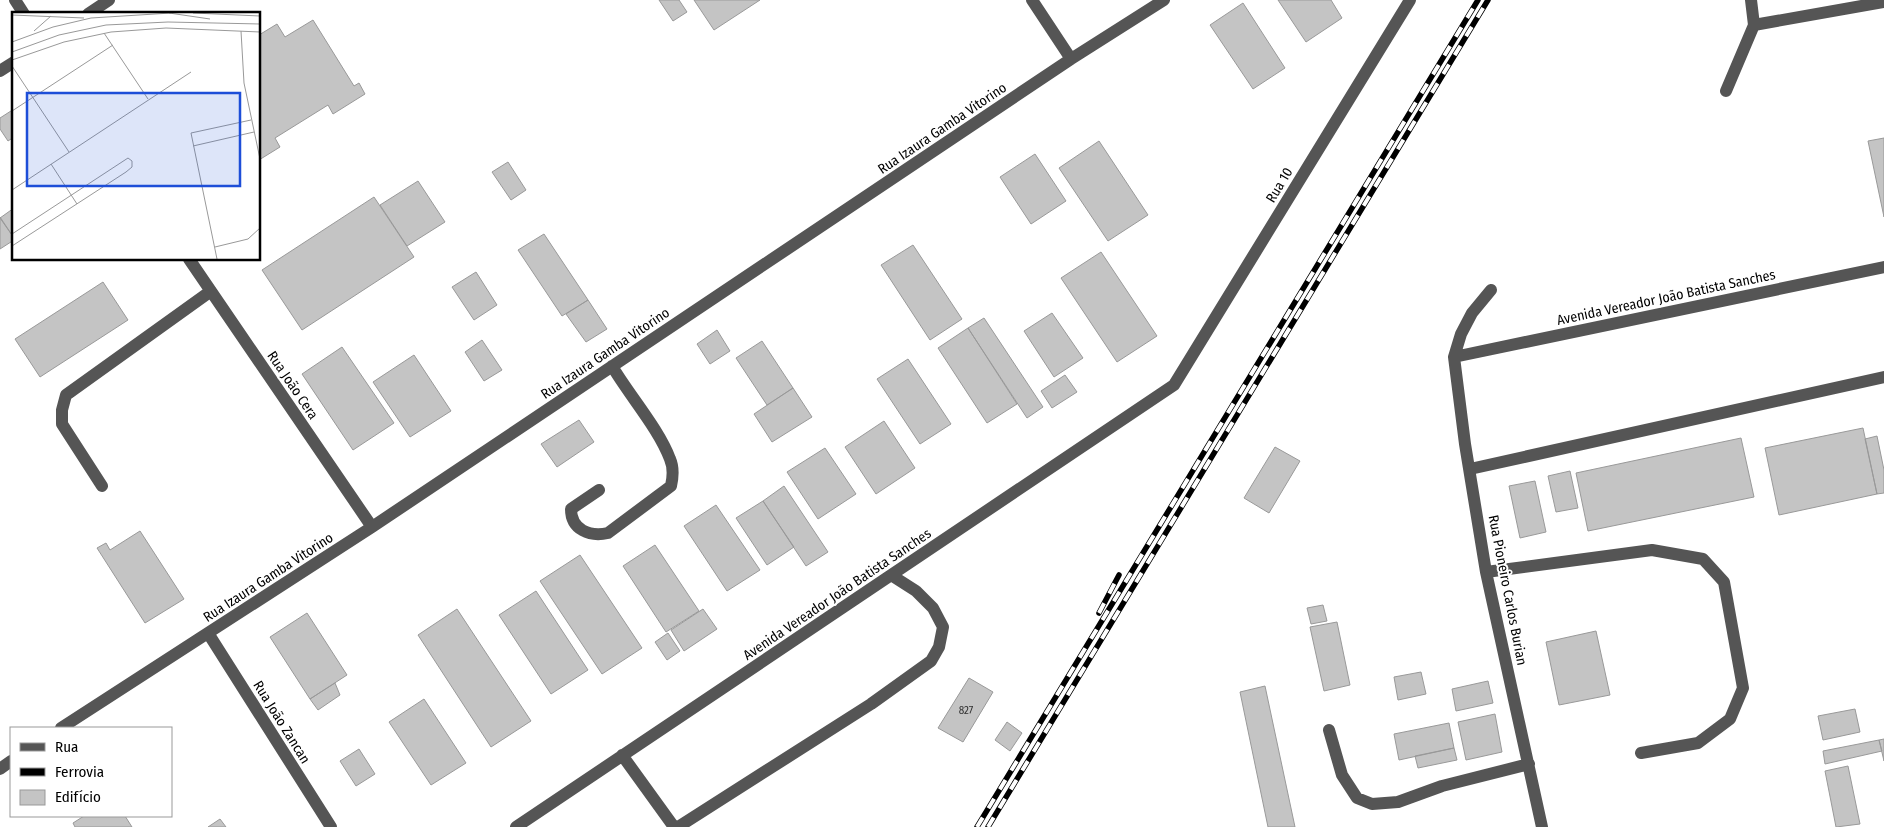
<svg xmlns="http://www.w3.org/2000/svg" width="1884" height="827" font-family="'Fira Sans Condensed',sans-serif">
	<rect width="100%" height="100%" fill="#fff"/>
	<path fill="#c4c4c4" stroke="#999" d="M659,0H679L687,12L673,21Z
		M694,0H760L714,30Z
		M1278,0H1331L1342,18L1306,42Z
		M1243,3L1285,68L1253,89L1210,25Z
		M313,20L354,86L359,83L365,94L333,114L328,105L275,138L280,147L259,160V35L277,24L285,37Z
		M14,109V137L8,141L0,129V118Z
		M1884,138V217L1868,141Z
		M1099,141L1148,215L1108,241L1059,168Z
		M1035,154L1066,201L1031,224L1000,177Z
		M508,162L526,190L511,200L492,172Z
		M418,181L445,222L407,246L380,205Z
		M374,197L414,257L302,330L262,270Z
		M14,208V238L0,218Z
		M0,217L14,238V240L0,249Z
		M544,234L588,300L562,316L518,250Z
		M913,245L962,319L930,340L881,265Z
		M1101,252L1157,336L1117,362L1061,278Z
		M476,272L497,305L474,320L452,287Z
		M103,282L128,320L40,377L15,339Z
		M588,300L607,329L586,342L566,314Z
		M1052,313L1083,358L1054,377L1024,331Z
		M984,318L1043,407L1027,418L968,328Z
		M968,328L1017,404L987,423L938,348Z
		M717,330L730,351L710,364L697,344Z
		M482,340L502,370L484,381L465,352Z
		M762,341L793,388L767,405L736,358Z
		M342,347L394,423L353,450L302,374Z
		M414,355L451,411L410,437L373,382Z
		M908,359L951,424L920,444L877,379Z
		M1065,375L1077,392L1052,408L1041,391Z
		M793,388L812,417L772,442L754,414Z
		M579,420L594,442L557,467L541,444Z
		M884,421L915,468L876,494L845,447Z
		M1863,428L1877,494L1779,515L1765,448Z
		M1877,436L1884,470V493L1877,494L1865,439Z
		M1741,438L1754,497L1588,531L1576,473Z
		M1275,447L1300,461L1269,513L1244,498Z
		M825,448L856,494L818,519L787,472Z
		M1570,471L1578,508L1556,512L1548,476Z
		M1535,481L1546,532L1520,538L1509,486Z
		M784,486L828,552L806,566L763,501Z
		M763,501L794,547L767,565L736,518Z
		M716,505L760,570L727,591L684,526Z
		M140,531L184,599L145,623L97,548L106,543L110,550Z
		M655,545L699,611L666,632L623,566Z
		M580,555L642,648L602,674L540,581Z
		M536,591L588,670L551,694L499,615Z
		M1323,605L1327,621L1311,624L1307,608Z
		M457,609L531,721L491,747L418,635Z
		M703,609L717,629L684,651L671,630Z
		M307,613L347,675L310,699L270,637Z
		M1337,622L1350,685L1324,691L1310,627Z
		M1596,631L1610,695L1559,705L1546,642Z
		M668,633L680,651L667,660L655,642Z
		M1421,672L1426,694L1398,700L1394,677Z
		M969,678L993,692L963,742L938,728Z
		M1488,681L1493,703L1456,711L1452,689Z
		M335,683L340,695L318,710L310,699Z
		M1265,686L1295,827H1268L1240,692Z
		M424,699L466,763L431,785L389,722Z
		M1855,709L1860,732L1823,740L1818,716Z
		M1495,714L1502,752L1466,760L1458,722Z
		M1007,722L1022,733L1010,751L995,740Z
		M1449,723L1454,748L1399,760L1394,734Z
		M1884,739V761L1879,740Z
		M1879,740L1882,751L1825,764L1823,751Z
		M1454,748L1457,760L1418,768L1415,756Z
		M359,749L375,774L356,786L340,761Z
		M1848,766L1860,824L1836,827L1825,771Z
		M84,816H125L132,827H75L73,823Z
		M220,819L226,827H208Z"/>
	<g fill="none" stroke-linecap="round" stroke-linejoin="round">
		<path stroke="#555" stroke-width="12" d="M15,0L24,14
			M1032,0L1071,59
			M88,14L109,0
			M1754,25L1884,2
			M0,71L14,62
			M1726,91L1754,25L1751,0
			M189,259L372,527
			M1491,290L1472,313L1461,334L1454,357L1465,444L1486,572L1542,827
			M1454,357L1884,267
			M1470,469L1884,377
			M102,486L62,424V410L66,395L211,291
			M599,490L571,509C571,530 590,537 608,533L671,486C673,477 674,468 670,459C659,429 629,395 612,366
			M1486,572L1652,550L1703,559L1724,582L1743,688L1730,719L1698,743L1641,753
			M208,633L331,827
			M61,728L372,527L1071,59L1164,0
			M1329,730L1342,775L1357,798L1372,804L1398,802L1442,786L1529,764
			M622,755L674,827
			M0,769L11,761
			M516,827L1174,385L1410,0
			M678,827L871,704L931,661L939,647L943,627L933,608L916,591L891,575"/>
		<defs>
			<path id="rail" d="M1099,613L1119,575
				M977,827L1478,0
				M988,827L1488,0"/>
		</defs>
		<use href="#rail" stroke="#000" stroke-width="5.5"/>
		<use href="#rail" stroke="#fff" stroke-width="4" stroke-dasharray="11" stroke-linecap="butt"/>
	</g>
	<g text-anchor="middle" stroke-width="4" stroke-linejoin="round" paint-order="stroke">
		<g font-size="11" fill="#313131">
			<text x="966" y="714">827</text>
		</g>
		<g font-size="14" fill="#000" stroke="#fff">
			<text transform="translate(942 128) rotate(-34)" y="5">Rua Izaura Gamba Vitorino</text>
			<text transform="translate(1279 185) rotate(-59)" y="5">Rua 10</text>
			<text transform="translate(1666 297) rotate(-12)" y="5">Avenida Vereador João Batista Sanches</text>
			<text transform="translate(605 353) rotate(-34)" y="5">Rua Izaura Gamba Vitorino</text>
			<text transform="translate(293 385) rotate(56)" y="5">Rua João Cera</text>
			<text transform="translate(268 577) rotate(-33)" y="5">Rua Izaura Gamba Vitorino</text>
			<text transform="translate(1508 590) rotate(79)" y="5">Rua Pioneiro Carlos Burian</text>
			<text transform="translate(837 594) rotate(-34)" y="5">Avenida Vereador João Batista Sanches</text>
			<text transform="translate(282 722) rotate(58)" y="5">Rua João Zancan</text>
		</g>
	</g>
	<g transform="translate(12 12)">
		<rect width="248" height="248" fill="#fff"/>
		<path fill="none" stroke="#999" stroke-width="1" d="M157,1L198,7M181,1L248,4M0,3L72,6M22,19L39,4M229,19L232,71L248,147M92,21L136,87M0,30L41,15L79,6L159,1M0,40L47,23L94,13L156,10L248,12M0,48L52,30L99,20L154,16L248,20M0,54L57,140M0,99L101,33M181,134L242,120M39,152L65,192M0,178L179,60M0,222L116,146L120,149V155L114,160L0,234M203,235L236,227L248,216M205,247L179,121L239,108"/>
		<path fill="#1d4ed8" fill-opacity="0.15" stroke="#1d4ed8" stroke-width="2.5" d="M15,81H228V174H15Z"/>
		<rect width="248" height="248" fill="none" stroke="#000" stroke-width="2.5"/>
	</g>
	<rect x="10" y="727" width="162" height="90" fill="#ffffff" stroke="#999999"/>
	<rect x="20" y="743" width="25" height="8" fill="#555555" stroke="#999999"/>
	<text x="55" y="752" font-size="15" fill="#000000">Rua</text>
	<rect x="20" y="768" width="25" height="8" fill="#000000" stroke="#999999"/>
	<text x="55" y="777" font-size="15" fill="#000000">Ferrovia</text>
	<rect x="20" y="790" width="25" height="15" fill="#c4c4c4" stroke="#999999"/>
	<text x="55" y="802" font-size="15" fill="#000000">Edifício</text>
</svg>
